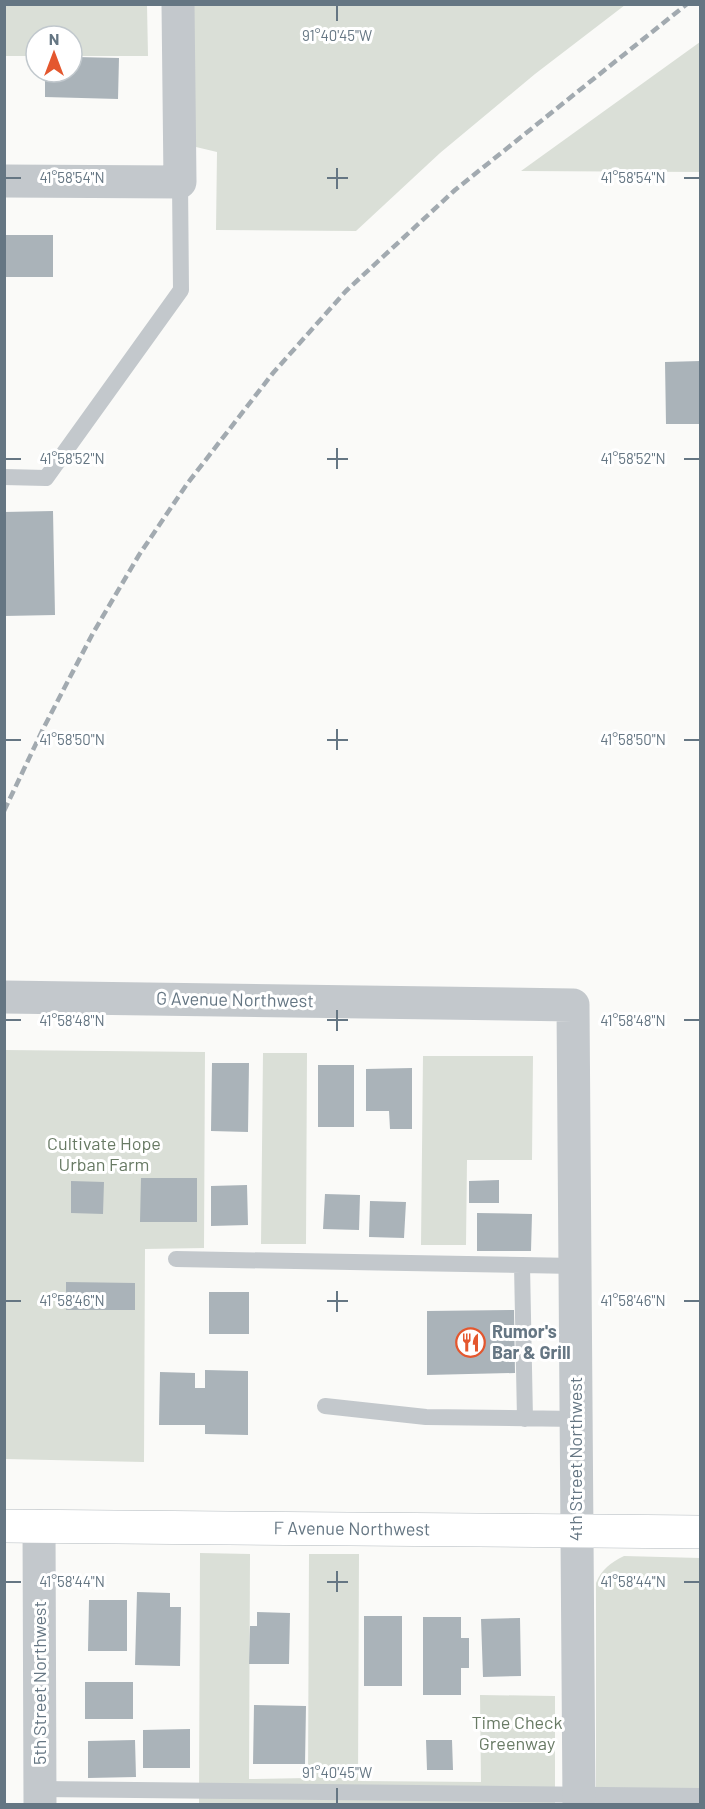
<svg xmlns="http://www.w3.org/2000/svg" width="705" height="1809" font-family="Barlow,sans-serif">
	<rect width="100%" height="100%" fill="#fafaf8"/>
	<path fill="#dadfd7" d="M4,5H147L148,56H72V36H36V56H5Z
		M189,5H625L535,74L440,153L356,231L216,230L217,152L196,147L191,133Z
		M700,42V172L521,171Z
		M5,1050L205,1052L204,1248L145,1249L144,1462L5,1459Z
		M263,1053H307L306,1244H261Z
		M423,1056H533L532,1160H467L466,1245H421Z
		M200,1553L250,1554L249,1779L308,1778L309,1554H359L358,1781L481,1782L480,1695L555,1696V1804H199Z
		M624,1556L700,1558V1804H596V1583C602,1569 610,1563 624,1556Z"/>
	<path fill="#aab3b9" d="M76,57L119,58L118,99L45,97V72H72V67H76Z
		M4,235H53V277H4Z
		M700,361V424H666L665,362Z
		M53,511L55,615L4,616V512Z
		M212,1063H249L248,1132L211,1131Z
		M318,1065H354V1127H318Z
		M412,1068V1129H390L389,1111H366V1069Z
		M141,1178H197V1222H140Z
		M499,1180V1203H469V1181Z
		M71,1181L104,1182L103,1214L71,1213Z
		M247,1185L248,1225L211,1226V1186Z
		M325,1194L360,1195L359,1230L323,1229Z
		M370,1201L406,1202L404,1238L369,1237Z
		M477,1213L532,1214L531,1251H477Z
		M66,1282L135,1283V1310H66Z
		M209,1292H249V1334H209Z
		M514,1310L515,1373L427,1375V1311Z
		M205,1370L248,1371V1435L205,1434V1425H159L160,1372L195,1373V1388H205Z
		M137,1592L170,1593V1607H181L180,1666L135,1665Z
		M89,1600H127V1651H88Z
		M257,1612L290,1613L289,1664H249L250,1626H257Z
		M364,1616H402V1686H364Z
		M423,1617H461V1638H469V1668H461V1695H423Z
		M520,1618L521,1676L483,1677L481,1619Z
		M85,1682H133V1719H85Z
		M254,1705L306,1706L305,1764H253Z
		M190,1729V1768H143V1730Z
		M135,1740L136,1777L88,1778V1741Z
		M426,1740H452L453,1770H427Z"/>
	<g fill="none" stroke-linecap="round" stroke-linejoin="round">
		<defs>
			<g id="secondary">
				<path id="s1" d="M4,1526L700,1532"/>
			</g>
		</defs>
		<use href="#secondary" stroke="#b3babf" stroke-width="34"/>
		<path stroke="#c3c8cc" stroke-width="16" d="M4,477L46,478L181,290L180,182
			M176,1259L575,1266
			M522,1265L525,1419
			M325,1406L426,1417L576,1419
			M40,1789L700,1796"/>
		<path stroke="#c3c8cc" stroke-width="33" d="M4,181L180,182L178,4
			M4,997L573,1005L579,1804
			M39,1526L40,1804"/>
		<use href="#secondary" stroke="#fff" stroke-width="33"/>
		<path stroke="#a2aab0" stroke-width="4.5" stroke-dasharray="9 4.5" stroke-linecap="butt" d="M4,811L43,729L93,633L139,555L187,484L273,373L346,291L455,190L687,4"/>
	</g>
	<path fill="none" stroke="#657683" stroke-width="2" d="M337,6V21M337,168V189M6,178H21M327,178H348M684,178H699M337,448V469M6,459H21M327,459H348M684,459H699M337,729V750M6,740H21M327,740H348M684,740H699M337,1010V1031M6,1020H21M327,1020H348M684,1020H699M337,1291V1312M6,1301H21M327,1301H348M684,1301H699M337,1571V1592M6,1582H21M327,1582H348M684,1582H699M337,1788V1803"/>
	<defs>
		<symbol id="restaurant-ring" viewBox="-11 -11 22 22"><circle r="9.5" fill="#fff" stroke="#e4572e" stroke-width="1.5"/><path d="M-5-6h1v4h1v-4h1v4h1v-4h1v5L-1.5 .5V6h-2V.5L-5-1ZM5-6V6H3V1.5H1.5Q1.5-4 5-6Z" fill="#e4572e"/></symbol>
	</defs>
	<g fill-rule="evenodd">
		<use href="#restaurant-ring" x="454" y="1326" width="33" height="33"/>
	</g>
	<g text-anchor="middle" stroke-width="6" stroke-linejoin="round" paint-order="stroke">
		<g font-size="18" fill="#657683" stroke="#fff">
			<text transform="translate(235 1000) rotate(1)" y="6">G Avenue Northwest</text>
			<text transform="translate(576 1459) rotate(-90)" y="6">4th Street Northwest</text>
			<text dy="6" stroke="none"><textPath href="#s1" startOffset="348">F Avenue Northwest</textPath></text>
			<text transform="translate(40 1683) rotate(-90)" y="6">5th Street Northwest</text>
		</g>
		<g font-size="18" fill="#687a64" stroke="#fff">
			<text x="104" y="1150">Cultivate Hope<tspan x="104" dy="21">Urban Farm</tspan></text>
			<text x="517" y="1729">Time Check<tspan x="517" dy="21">Greenway</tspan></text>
		</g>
		<g font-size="18" font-weight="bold" fill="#657683" stroke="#fff" text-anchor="start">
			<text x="492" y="1338">Rumor's<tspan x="492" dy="21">Bar &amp; Grill</tspan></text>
		</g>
	</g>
	<g font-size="15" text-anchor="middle" fill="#657683" stroke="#fff" stroke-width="6" stroke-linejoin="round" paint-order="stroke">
		<text x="337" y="41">91°40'45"W</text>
		<text x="72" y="183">41°58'54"N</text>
		<text x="633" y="183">41°58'54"N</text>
		<text x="72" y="464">41°58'52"N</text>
		<text x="633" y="464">41°58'52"N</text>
		<text x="72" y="745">41°58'50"N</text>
		<text x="633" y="745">41°58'50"N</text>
		<text x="72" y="1026">41°58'48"N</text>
		<text x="633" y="1026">41°58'48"N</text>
		<text x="72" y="1306">41°58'46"N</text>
		<text x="633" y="1306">41°58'46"N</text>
		<text x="72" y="1587">41°58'44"N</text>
		<text x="633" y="1587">41°58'44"N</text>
		<text x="337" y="1778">91°40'45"W</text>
	</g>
	<rect width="705" height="1809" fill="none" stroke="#657683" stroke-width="12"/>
	<g transform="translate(54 54)"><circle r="28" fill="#ffffff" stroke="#c1c8cd" stroke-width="1.5"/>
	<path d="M0-4.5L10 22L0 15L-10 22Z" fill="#e4572e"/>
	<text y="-9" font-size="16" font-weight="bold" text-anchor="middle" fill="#657683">N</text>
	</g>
</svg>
